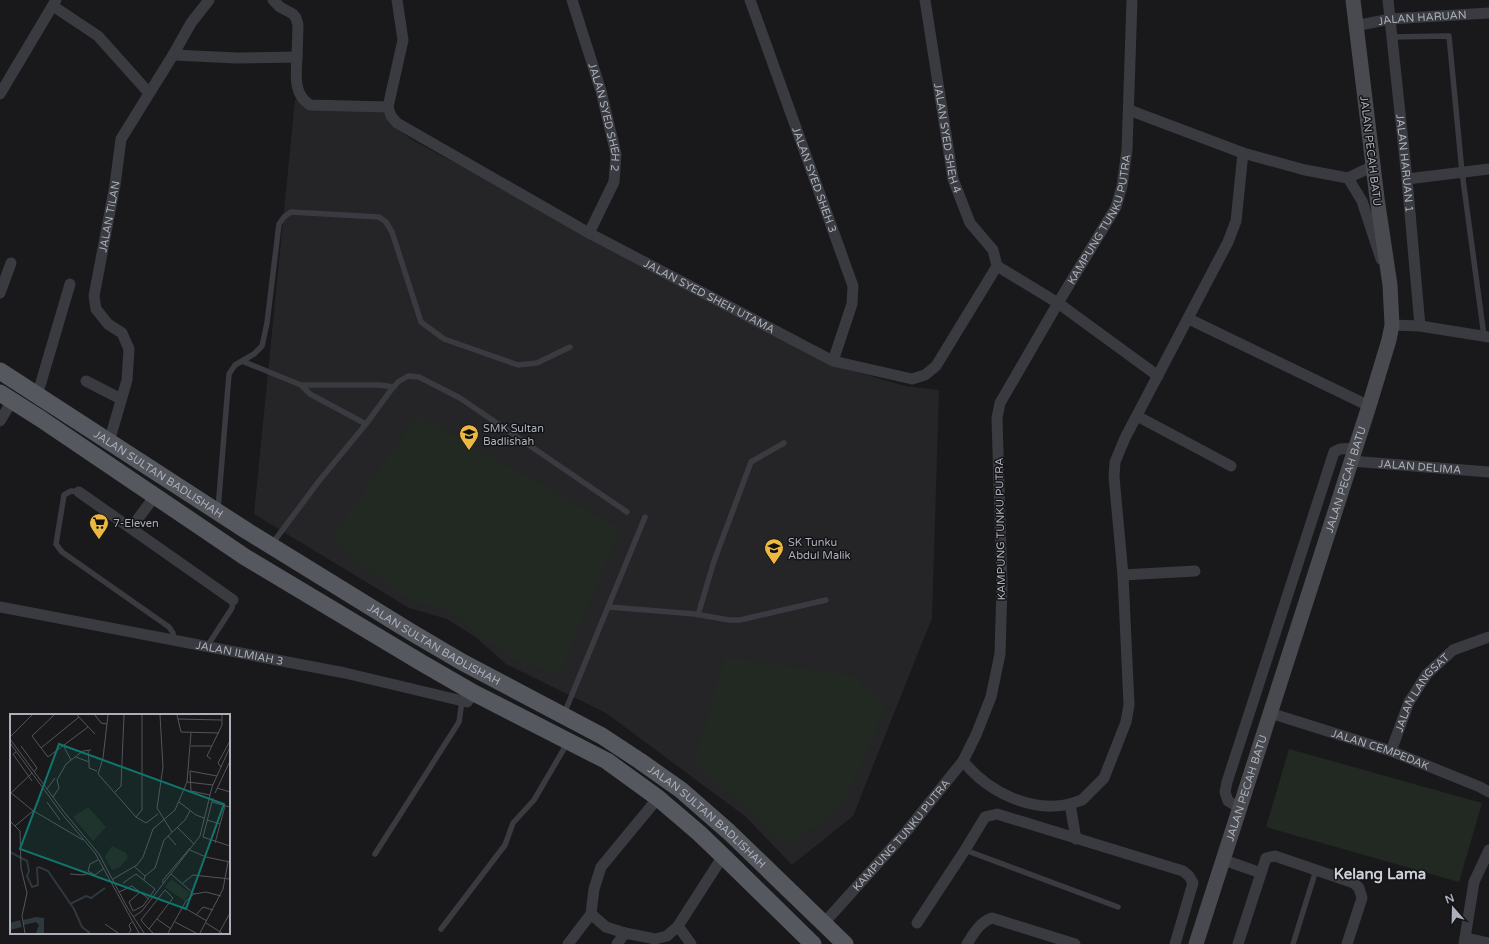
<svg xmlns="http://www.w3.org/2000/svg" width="1489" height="944" font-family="'Varela Round',sans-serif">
	<rect width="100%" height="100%" fill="#19191b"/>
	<path fill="#252528" d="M295,100L380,108L394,127L414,141L834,365L905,386L939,390L932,618L853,816L792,865L746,817L606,713L506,664L474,636L447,619L409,608L254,514Z"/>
	<path fill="#212922" d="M418,415L620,529L559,676L509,657L446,610L411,602L330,539Z
		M724,657L854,676L886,707L844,804L790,846L694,764Z
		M1289,749L1482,803L1459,882L1266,827Z"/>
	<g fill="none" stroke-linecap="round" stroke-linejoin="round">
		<path stroke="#3a3b40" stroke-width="5.5" d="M1392,37L1449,36L1462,172L1484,336
			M242,361L301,385L310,394L366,424
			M301,385H380L394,387
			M79,492L71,491L64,495L56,544L62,552L169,627L173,633L174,640
			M218,509L229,374L235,365L254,354L262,346L267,323L279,224L284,217L291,212L379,217L386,222L392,232L421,322L444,339L518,365L537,363L570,347
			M272,544L319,481L366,424L391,390L398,382L408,376L419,377L460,398L627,512
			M609,607L695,614L729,620H740L826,600
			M698,615L714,561L751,462L784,443
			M208,645L232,608L233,600
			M564,714L645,517
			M965,850L1118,907
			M375,854L459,722L462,701
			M441,929L505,845L513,823L534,800L568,742
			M1293,944L1316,870"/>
		<g stroke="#3a3b40" stroke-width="11">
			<path d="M273,0L280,7L293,14L296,18L298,25L297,57"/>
			<path id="s1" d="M397,0L403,40L388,107L391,116L397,123L589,233L833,361L912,379L925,375L936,366L997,266"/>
			<path id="s2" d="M572,0L601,91L616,154L614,182L589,233"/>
			<path id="s3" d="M750,0L853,286L852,304L833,361"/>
			<path id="s4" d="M925,0L953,179L970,223L993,250L997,266"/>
			<path id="s5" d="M1388,0L1407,179L1420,326"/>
			<path d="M53,6L98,36L149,93"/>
			<path id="s6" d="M1355,26L1390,19L1489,13"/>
			<path d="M173,55L237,58L297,57C296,75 293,94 310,105L388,107"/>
			<path d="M0,94L56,0"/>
			<path d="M1129,110L1243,153L1305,170L1348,178L1373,166"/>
			<path d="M1348,178L1362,201L1381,259"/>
			<path d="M1407,179L1489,169"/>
			<path d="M997,266L1058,303L1158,376"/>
			<path d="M0,293L11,263"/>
			<path d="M1189,319L1369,406"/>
			<path d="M1392,325L1420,326L1489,337"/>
			<path d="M86,381L121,399"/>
			<path d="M37,396L70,284"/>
			<path d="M1137,416L1231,466"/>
			<path d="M0,421L12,401"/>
			<path id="s7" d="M109,442L127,380L129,349L122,333L108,324L96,309L94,296L115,185L121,139L173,55L191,23L209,0"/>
			<path id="s8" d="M1351,461L1489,472"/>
			<path d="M79,492L233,600"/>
			<path d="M131,528L155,496"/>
			<path d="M1123,575L1195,571"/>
			<path id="s9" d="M0,607L345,673L467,702L474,693"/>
			<path id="s10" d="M1270,713L1391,751L1480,787L1489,792"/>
			<path id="s11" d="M1391,751L1409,702L1427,674L1453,650L1489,637"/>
			<path d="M963,761C988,792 1031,813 1070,804L1076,839"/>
			<path d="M658,798L601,867L594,889L591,914L606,927L625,933L655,939L667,936L678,926L723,856"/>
			<path d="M1070,804L1082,800L1104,778L1126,722L1129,705L1123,575L1114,477L1115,462L1125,438L1228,242L1236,221L1243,153"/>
			<path d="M1240,808L1228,801L1225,792L1227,782L1334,452L1340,449L1355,448"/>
			<path d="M1224,860L1261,873"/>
			<path id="s12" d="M824,923L906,832L963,761L976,735L991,697L1000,654L1002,585L997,418L1000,403L1058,303L1116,207L1122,186L1127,150L1132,0"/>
			<path d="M917,923L965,850L985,817L997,814L1183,871L1189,876L1193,883L1175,944"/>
			<path d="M678,926L691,944"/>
			<path d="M1465,938L1489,943"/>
			<path d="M568,944L591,914"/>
			<path d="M617,944L625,933"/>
			<path d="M967,944C974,933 980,922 992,918L1075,944"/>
			<path d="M1238,944L1266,858L1275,856L1354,883L1359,888L1362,898L1347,944"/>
			<path d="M1464,944L1474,882L1489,850"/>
		</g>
		<path stroke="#484a50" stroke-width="15" id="s13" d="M1196,944L1369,406L1389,340L1392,325L1390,285L1377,198L1353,0"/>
		<g stroke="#56585f" stroke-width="17">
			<path id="s14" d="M0,371L244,529L411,632L462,662L602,736L640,761L681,790L729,832L845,944"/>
			<path d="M0,393L41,419L245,557L422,663L474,693L607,761L658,798L699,833L723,856L813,944"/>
		</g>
	</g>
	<defs>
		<symbol id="school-pin" viewBox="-11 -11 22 30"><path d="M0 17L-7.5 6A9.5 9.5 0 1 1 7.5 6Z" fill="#edb83f" stroke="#141416"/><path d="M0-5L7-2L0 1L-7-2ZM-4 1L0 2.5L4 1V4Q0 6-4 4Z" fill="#111"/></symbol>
		<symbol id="supermarket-pin" viewBox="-11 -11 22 30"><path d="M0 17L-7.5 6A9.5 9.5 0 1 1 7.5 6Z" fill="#edb83f" stroke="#141416"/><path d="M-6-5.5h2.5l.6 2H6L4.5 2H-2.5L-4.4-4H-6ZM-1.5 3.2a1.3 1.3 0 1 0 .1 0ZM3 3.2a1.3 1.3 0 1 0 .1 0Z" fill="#111"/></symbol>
	</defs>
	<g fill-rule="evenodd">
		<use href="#school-pin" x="458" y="423" width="22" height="30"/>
		<use href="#supermarket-pin" x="88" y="512" width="22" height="30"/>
		<use href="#school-pin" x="763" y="537" width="22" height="30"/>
	</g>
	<g text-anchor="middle" stroke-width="3" stroke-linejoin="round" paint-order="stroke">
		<g font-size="11" fill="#acb0ba" stroke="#141416">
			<text dy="4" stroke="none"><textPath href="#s6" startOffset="68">JALAN HARUAN</textPath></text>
			<text dy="4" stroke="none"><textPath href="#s2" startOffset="122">JALAN SYED SHEH 2</textPath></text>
			<text dy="4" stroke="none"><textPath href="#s4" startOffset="140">JALAN SYED SHEH 4</textPath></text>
			<text transform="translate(1371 151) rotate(83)" y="4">JALAN PECAH BATU</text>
			<text dy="4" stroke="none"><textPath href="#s5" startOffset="164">JALAN HARUAN 1</textPath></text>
			<text dy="4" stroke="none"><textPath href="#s3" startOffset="191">JALAN SYED SHEH 3</textPath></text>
			<text dy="4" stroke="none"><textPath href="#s7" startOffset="243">JALAN TILAN</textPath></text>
			<text dy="4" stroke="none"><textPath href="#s12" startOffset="789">KAMPUNG TUNKU PUTRA</textPath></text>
			<text dy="4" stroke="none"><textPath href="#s1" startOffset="485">JALAN SYED SHEH UTAMA</textPath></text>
			<text dy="4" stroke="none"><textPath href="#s8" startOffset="69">JALAN DELIMA</textPath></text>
			<text dy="4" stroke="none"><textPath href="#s14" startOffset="189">JALAN SULTAN BADLISHAH</textPath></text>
			<text dy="4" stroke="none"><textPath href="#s13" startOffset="488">JALAN PECAH BATU</textPath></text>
			<text transform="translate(1000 529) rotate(-91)" y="4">KAMPUNG TUNKU PUTRA</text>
			<text dy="4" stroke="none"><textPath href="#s14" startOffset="513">JALAN SULTAN BADLISHAH</textPath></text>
			<text dy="4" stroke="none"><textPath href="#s9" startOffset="244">JALAN ILMIAH 3</textPath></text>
			<text dy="4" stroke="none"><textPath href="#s11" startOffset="67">JALAN LANGSAT</textPath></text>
			<text dy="4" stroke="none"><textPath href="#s10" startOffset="116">JALAN CEMPEDAK</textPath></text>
			<text dy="4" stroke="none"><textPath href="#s13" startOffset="164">JALAN PECAH BATU</textPath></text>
			<text dy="4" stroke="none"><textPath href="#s14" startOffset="837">JALAN SULTAN BADLISHAH</textPath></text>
			<text dy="4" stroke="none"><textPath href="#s12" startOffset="117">KAMPUNG TUNKU PUTRA</textPath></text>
		</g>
		<g font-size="11" fill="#acb0ba" stroke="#141416" text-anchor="start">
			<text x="483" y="432">SMK Sultan<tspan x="483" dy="13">Badlishah</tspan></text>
			<text x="113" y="527">7-Eleven</text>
			<text x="788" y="546">SK Tunku<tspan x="788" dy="13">Abdul Malik</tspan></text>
		</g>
		<g font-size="15" font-weight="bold" fill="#cdcfd7" stroke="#141416">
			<text x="1380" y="879">Kelang Lama</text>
		</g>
	</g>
	<g transform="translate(10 714)">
		<rect width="220" height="220" fill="#19191b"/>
		<path d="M78,93L96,113L83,127L63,103ZM102,132L116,139L118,144L110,153L102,156L95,143ZM161,165L180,179L175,187L155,173Z" fill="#212922"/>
		<path d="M26,203L34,204V219H26L29,211L26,208L14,211L13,206ZM10,206L12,213L0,216V209Z" fill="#2f383f"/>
		<path fill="none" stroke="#2f383f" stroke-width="2" d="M0,138L17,147L19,157L17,162L22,173L28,171L27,154L29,153L38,157L64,195L72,213L80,219M60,190L76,182L81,184L95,174"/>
		<path fill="none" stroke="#54555b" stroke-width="1" d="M44,1L22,22L38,43L78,13M67,1L85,20M85,1L91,9L97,10M98,1L93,44L88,60L126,103L136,109L148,100M150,1L153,53L147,94L162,118M167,1L171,18L209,19M168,5L212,6M0,23L22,1M0,25L54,98L89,140L117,193L134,219M0,29L52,100L85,139L129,219M11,32L27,54L24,58M181,32H202M54,33L61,46M31,34L69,3M78,36L79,48M6,38L3,40L22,67M66,43L79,48V54L87,57M201,45L197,42L212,11V1M211,53L208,49L220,27M177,68L203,71M207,74L220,78M37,75L45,64M0,78L22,96L73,126M1,79L22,59M104,79L111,72L114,1M205,79L220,47M200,81L181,77L180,57L207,62M43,83L49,74L47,66L56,50L73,37L81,36M37,88L50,106M169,88L186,101L194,104M202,88L220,93M126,103L132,96V1M197,106L210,110M0,107L10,117L11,154L17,179L12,202L15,219M5,112L23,97M167,113L184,130M158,122L166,131M193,123L203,84M193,123L220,132M205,129L215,92M180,136L196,143L220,148M88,146L80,150L78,157L85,161L94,154M125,153L135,162L134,166M60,160L73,161L80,159M161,160L184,180M135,162L145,154L154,126L175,106L180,97M103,165L127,151L133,143L143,115L165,96L177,68L181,19M113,169L126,160L145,175L133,192L123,197L119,188L130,178M153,169V166L180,134M173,169L183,161L220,165M109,178L122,172L139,185M173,193L197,207M186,201L193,193L203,196M123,203L132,197L190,122L202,73L220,33M147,205L161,215M165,208L186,219M196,209L212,219M95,210L108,219M139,215L163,184L155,176L131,206L135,211L143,219M119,219L121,216L119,211L122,208M158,219L176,187L184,180L196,178L211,182M190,219L213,175L218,148M209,219L220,199"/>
		<path fill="#0f766e" fill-opacity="0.15" stroke="#0f766e" stroke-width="2" d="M49,30L214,90L176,195L10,135Z"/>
		<rect width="220" height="220" fill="none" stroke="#acb0ba" stroke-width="2"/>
	</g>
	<g transform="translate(1453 908) rotate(340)" stroke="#141416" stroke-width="3" paint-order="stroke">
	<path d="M0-3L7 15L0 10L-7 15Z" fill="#acb0ba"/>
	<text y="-6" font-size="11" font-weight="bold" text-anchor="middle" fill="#acb0ba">N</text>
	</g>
</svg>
